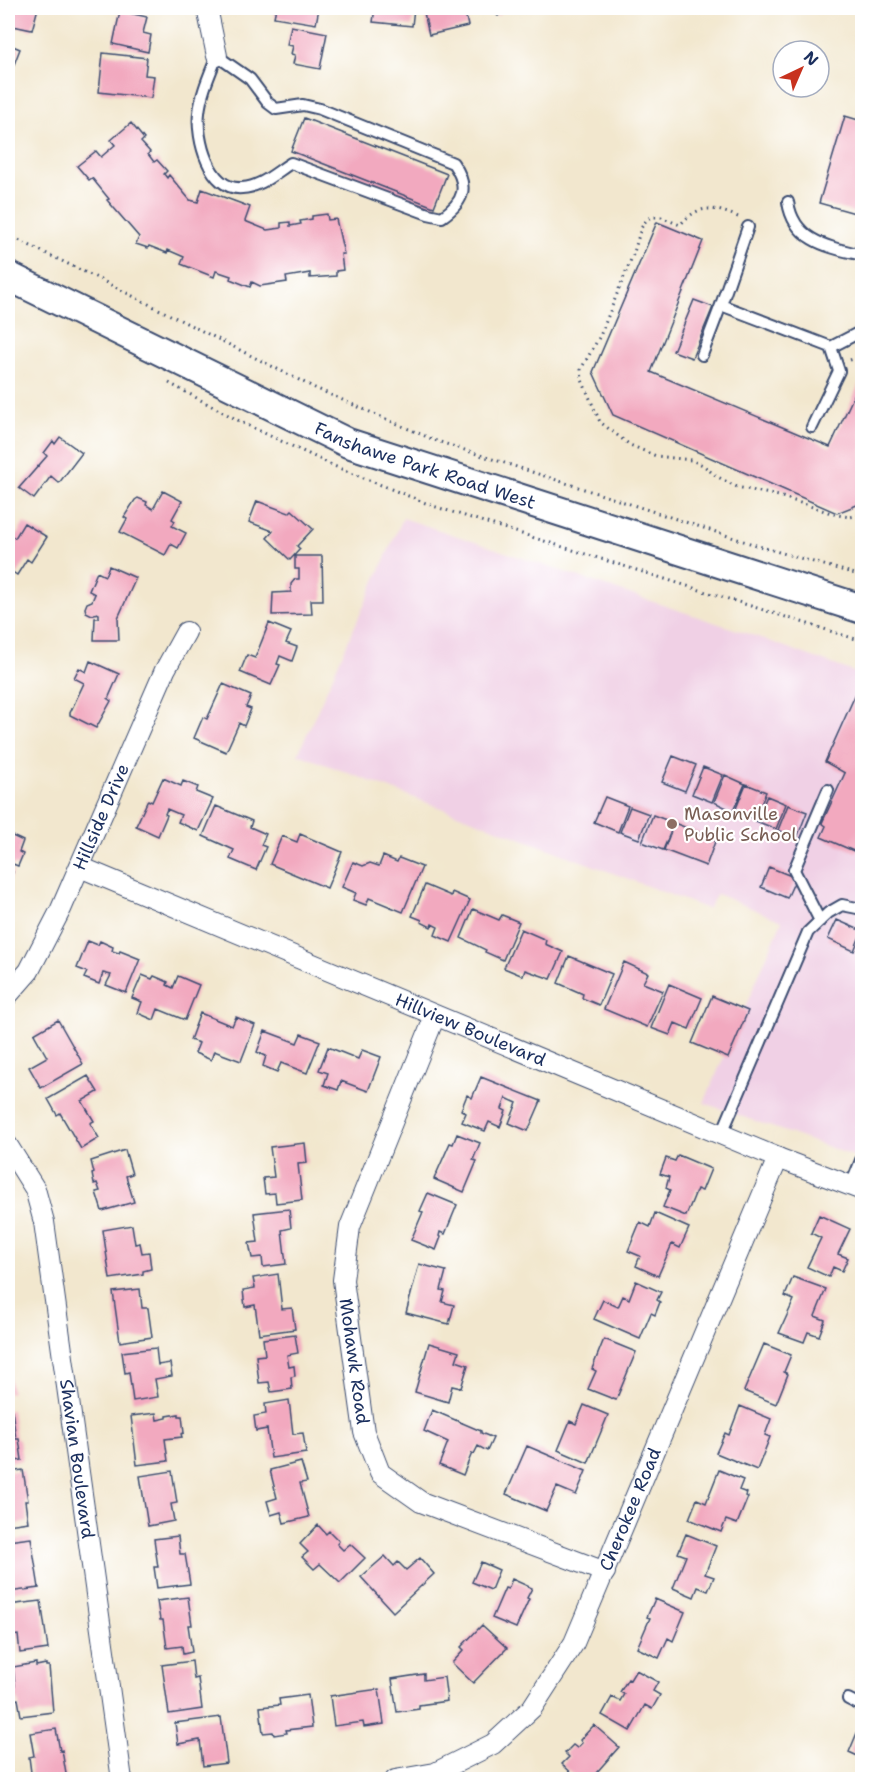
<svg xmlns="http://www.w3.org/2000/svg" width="870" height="1787" font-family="'Shantell Sans',sans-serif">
	<rect width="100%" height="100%" fill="#fff"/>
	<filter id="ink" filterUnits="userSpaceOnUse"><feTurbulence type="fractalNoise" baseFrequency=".0167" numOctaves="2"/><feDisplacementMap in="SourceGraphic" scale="12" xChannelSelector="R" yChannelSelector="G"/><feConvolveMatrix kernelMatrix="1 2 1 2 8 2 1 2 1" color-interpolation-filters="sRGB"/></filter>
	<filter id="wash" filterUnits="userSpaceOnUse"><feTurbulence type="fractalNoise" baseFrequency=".008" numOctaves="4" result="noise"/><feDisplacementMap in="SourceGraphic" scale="24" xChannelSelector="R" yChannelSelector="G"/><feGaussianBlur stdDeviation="1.35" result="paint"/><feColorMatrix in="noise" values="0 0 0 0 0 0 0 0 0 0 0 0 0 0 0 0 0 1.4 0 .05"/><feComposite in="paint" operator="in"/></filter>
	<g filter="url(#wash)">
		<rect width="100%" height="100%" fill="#f2e7ce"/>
		<path fill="#f0d0e5" d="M403,518L758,637L862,675V1159L704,1103L782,921L717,894L708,909L298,754Z"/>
		<g id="blocks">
			<path fill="#f2a9bf" d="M8,8H38L32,30L8,25Z
				M276,8H319L316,24L274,17Z
				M375,8H414L412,26L373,22Z
				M423,8H464L468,26L429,35Z
				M489,8H506L498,16Z
				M778,8H798L796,12Z
				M120,11L147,17L143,33L151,35L148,52L113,44Z
				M291,26L327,33L320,69L293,64L295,55L291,54L293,46L287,45Z
				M8,44L20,49L8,80Z
				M103,53L147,58L145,75L154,76L151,98L99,92Z
				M845,116L862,121V215L819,203Z
				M304,118L447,174L434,207L291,151Z
				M131,123L144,139L141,142L150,152L148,154L154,162L157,160L167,171L164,174L167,178L169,175L190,200L198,202L202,189L250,207L245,221L267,230L281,228V223L290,222V226L301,224L300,221L312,219V216L327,214L328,220L336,219L344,254H341L343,270L336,271V276L310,278V273L286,277L287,282L260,286L252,282L250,287L230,279L231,276L216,271L214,277L181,264L184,257L168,250L167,253L149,246L148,248L136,244L139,237L107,200L109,199L92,178L89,180L77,166L96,151L101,157L115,145L111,140Z
				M657,222L703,241L651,372L830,447L862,378V503L837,513L613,415L593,372Z
				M694,300L713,307L692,358L673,351Z
				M60,437L82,453L59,483L51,476L34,499L19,488L47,456L44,453L53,441L55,444Z
				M163,491L182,501L172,519L175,521L172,526L186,533L178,548L171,544L165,555L120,532L127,519L124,517L135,500L138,498L147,502L146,505L153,509Z
				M257,501L289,513L292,510L313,529L297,546L300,549L290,560L267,538L273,531L249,522Z
				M24,523L47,537L31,562L27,559L17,575L8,569V534L15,538Z
				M295,556H322L323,600H311L312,614L272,615L273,593L291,592V584L295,579H299V569H295Z
				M109,566L136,578L118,618L119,640H94L95,618H99V614L97,613L92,615L86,612L85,608L87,603L92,601L95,594L89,591L97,572L105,576Z
				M269,623L291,632L286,643L297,647L292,661L280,656L277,664L280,665L271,685L240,672L247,655L255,658Z
				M90,661L119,674L108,699L111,701L96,728L70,715V713L84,683L74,678L79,668L86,672Z
				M862,680V844H861L856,852L821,837L826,826L822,823L845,773L825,762Z
				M223,684L251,696L246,707L251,709L244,726L239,723L226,752L194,738L203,717L207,719Z
				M673,756L696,765L685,791L662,782Z
				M703,767L723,775L712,802L692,794Z
				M725,775L745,784L733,811L714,802Z
				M163,778L181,786L183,781L198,787L196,792L213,799L198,831L178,822L181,815L167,809L165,814L167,815L158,836L136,826L148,800L152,802Z
				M746,784L766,792L755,819L735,811Z
				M767,796L786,804L776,829L756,821Z
				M605,797L628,806L618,832L594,822Z
				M788,805L807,812L797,838L778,830Z
				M216,806L252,821L250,827L266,834L261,845L266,847L256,870L230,859L234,850L203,836Z
				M630,807L649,814L639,839L620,832Z
				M653,815L716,839L706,866L664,850L671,831L663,850L642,842Z
				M8,834L23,841L19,852L23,854L18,866L13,864L10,871L13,872L8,886Z
				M300,834L342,852L327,888L270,864L282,836L297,842Z
				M383,856L397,862L399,858L422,867L403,912L369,898L366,905L353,900L356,893L342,887L353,862L363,866L370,863L379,866Z
				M769,867L796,878L787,898L761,887Z
				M425,885L451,896L452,892L470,900L451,942L435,935L438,927L432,924L431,927L421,922L422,920L412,916Z
				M473,909L499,920L502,915L519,922L503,960L485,952L486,950L461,938Z
				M837,920L862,931L854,951L828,939Z
				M521,929L546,940L545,944L563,952L551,979L525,970L523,976L504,968Z
				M88,941L98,945L100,941L113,947L112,951L119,953L120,951L140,959L126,993L106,985L111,975L103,973L99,984L84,978L87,972L77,968Z
				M569,956L612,974L599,1005L582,998L583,994L558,983Z
				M624,962L648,973L643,983L663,991L647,1027L604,1009Z
				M142,975L152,979L154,976L168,982L167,985L173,988L178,976L199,985L185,1020L158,1009L154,1020L138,1013L142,1002L132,998Z
				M669,984L702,998L689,1029L675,1023L670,1035L651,1028Z
				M712,996L748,1011L728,1058L692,1043Z
				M200,1013L232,1026L236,1017L255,1025L241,1061L214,1051L211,1060L195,1053L199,1043L190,1040Z
				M58,1020L83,1064L41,1088L29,1067L47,1057L34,1034Z
				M265,1031L297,1043L301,1034L320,1041L307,1073L281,1063L277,1072L263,1066L266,1056L257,1052Z
				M328,1047L358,1059L362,1050L381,1057L368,1091L341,1081L338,1090L324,1085L328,1073L319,1070Z
				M88,1076L98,1092L82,1101L94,1121L90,1123L99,1138L81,1149L60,1113L57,1115L48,1099Z
				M481,1077L541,1101L528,1131L509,1123L517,1103L506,1098L502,1109L506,1111L500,1127L489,1122L485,1131L462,1122L466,1113L461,1110L467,1095L472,1098Z
				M457,1134L480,1143L473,1160L477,1161L464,1192L434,1179L450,1143L453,1144Z
				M305,1143L307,1163L298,1164L302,1200L276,1203L275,1193L265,1194L263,1178L274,1177L270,1147Z
				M125,1150L132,1174L126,1176L134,1202L102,1211L96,1192L100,1191L97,1183L94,1184L92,1174L94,1173L91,1161Z
				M678,1155L711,1169L702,1191L697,1189L686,1216L663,1207L670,1190L666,1188L669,1177L660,1174L666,1158L675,1161Z
				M428,1193L457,1205L445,1234L440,1232L439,1236L441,1237L436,1250L411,1240L423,1212L420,1211Z
				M289,1209L291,1228L282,1230L286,1264L263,1267L262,1257L252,1258L249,1243L258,1242L254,1213Z
				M655,1213L689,1228L680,1248L672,1244L658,1276L636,1266L640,1256L628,1251L640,1222L650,1227Z
				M819,1215L850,1229L838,1254L848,1258L842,1271L833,1267L829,1277L807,1267L821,1238L811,1233Z
				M132,1225L135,1244L140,1243L142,1253L149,1252L151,1269L143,1271V1274L110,1279L103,1230Z
				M419,1264L446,1271L441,1290L445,1291L442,1302L454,1305L449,1324L406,1313Z
				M278,1274L282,1309L292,1308L295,1329L259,1334L255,1305L245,1307L243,1290L255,1288L253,1278Z
				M793,1277L826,1289L815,1316L825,1320L819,1336L808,1332L804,1342L779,1333L794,1300L785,1296Z
				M636,1281L661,1292L657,1300L660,1302L655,1315L651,1313L640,1339L594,1319L603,1300L618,1307L623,1296L629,1299Z
				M140,1289L142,1308H148L152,1337L120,1342L113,1292Z
				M295,1335L298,1353L287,1355L289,1367L294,1366L295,1376L291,1377L292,1389L271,1392L269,1382L259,1383L256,1356L265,1355L263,1339Z
				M604,1339L636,1352L616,1400L588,1389L596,1371L592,1369Z
				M429,1343L459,1352L456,1361L468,1365L461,1388L452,1386L448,1402L415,1392Z
				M764,1344L791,1355L784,1372L788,1374L776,1404L744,1391Z
				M156,1348L158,1365L170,1363L172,1376L155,1379L158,1397L133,1401L129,1372L125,1373L122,1352Z
				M8,1367L12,1392L8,1393Z
				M289,1400L293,1434L303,1433L306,1453L271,1458L267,1429L256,1431L254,1416L266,1414L265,1404Z
				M584,1405L608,1415L588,1463L558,1450L570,1421L576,1424Z
				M740,1406L771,1419L765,1435L770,1437L757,1470L716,1453L725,1433L729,1435Z
				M8,1410H12L16,1439H19L22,1460L8,1462Z
				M432,1410L481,1431V1433L493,1438L487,1451L478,1446L474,1454L472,1453L463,1475L439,1465L448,1442L424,1431Z
				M156,1413L157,1420L167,1418V1416L179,1414V1416H182L184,1433L181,1434L182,1437L165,1439L168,1461L137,1465L131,1416Z
				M527,1446L586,1471L576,1495L557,1487L546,1511L506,1494Z
				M301,1462L307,1482L300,1483L309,1517L284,1523L281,1512L271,1515L267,1501L277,1498L270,1470Z
				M23,1470L28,1501H25L28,1522L8,1525V1472Z
				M719,1470L743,1480L739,1490L747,1493L746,1496L748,1497L737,1524L726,1520L721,1532L689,1519L697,1499L706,1503Z
				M172,1471L177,1503L171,1504L174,1521L148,1526L140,1476Z
				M318,1525L326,1534L329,1531L339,1541L337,1544L343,1550L350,1544L365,1558L340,1583L320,1564L314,1569L302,1557L308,1552L300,1544Z
				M686,1534L716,1546L705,1574L714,1577L708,1591L698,1587L694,1597L673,1588L686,1556L678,1553Z
				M178,1536L180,1554H185L190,1584L157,1588L154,1567H158L154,1539Z
				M31,1538L39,1588L8,1592V1541Z
				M385,1556L394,1566L398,1562L406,1570L420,1558L434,1574L393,1612L361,1577Z
				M481,1562L499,1570L491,1590L472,1582Z
				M512,1579L532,1588L527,1598L529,1599L516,1628L492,1618L505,1588L508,1589Z
				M188,1597L192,1625H188L192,1652L183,1654L182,1646L167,1648L163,1620H160L157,1601Z
				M655,1599L685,1612L673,1641L668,1638L659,1658L637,1648L650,1618L647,1617Z
				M41,1601L48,1649L20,1653L18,1635L12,1636L8,1605Z
				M482,1625L507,1648L473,1683L452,1663L464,1650L461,1647Z
				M192,1661L194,1679L198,1678L202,1709L169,1714L162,1665Z
				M36,1663V1666L46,1664V1666H49L53,1712L21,1716L18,1699L10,1700L8,1698V1688L15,1685L13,1667Z
				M636,1670L658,1682L653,1691L660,1695L652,1709L645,1705L630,1731L602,1715L612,1697L620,1701L624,1694L620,1692L628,1679L630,1680Z
				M424,1674V1680L444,1677L447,1701L419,1705V1709L397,1712L392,1679Z
				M379,1689L384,1724L364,1727L363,1722L334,1726L330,1696Z
				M308,1695L312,1727L286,1730L287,1733L274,1735L273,1732L263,1733L260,1707L280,1705L279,1699Z
				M221,1717L227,1763L203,1766L200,1740L178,1744L175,1723Z
				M862,1721V1758L849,1752Z
				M594,1725L619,1747L596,1773L601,1780H579L562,1764L569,1757L565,1753L573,1745L577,1748L582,1743L580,1740Z
				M56,1729L60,1751L62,1750L67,1780H32L29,1757L34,1756L30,1733Z"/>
		</g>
	</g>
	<g filter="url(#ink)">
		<use href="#blocks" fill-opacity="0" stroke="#3b4b6f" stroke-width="1.5"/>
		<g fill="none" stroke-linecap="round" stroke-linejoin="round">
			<defs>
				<path id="service" d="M217,56L250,79L268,103L276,109L303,105L320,109L453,163C469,186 465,201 442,217L428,214L291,163C275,173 261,187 242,188C209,191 196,138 199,113C201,93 210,74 217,56Z
					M788,202C794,242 829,247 862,255
					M721,305L831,347L862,331
					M702,355L721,305L748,227
					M812,427L839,371L831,347
					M820,921L794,870L828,790
					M722,1133L808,932L828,913L842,905L862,909
					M851,1185L862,1158
					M848,1699L862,1706"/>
				<g id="minor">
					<path d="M207,8L217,56"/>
					<path id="s1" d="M80,867L778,1158L862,1190"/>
					<path id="s2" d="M8,995L29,971L61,909L165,670L186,632"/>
					<path id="s3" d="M435,1016L350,1227L343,1280L364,1432L380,1473L421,1502L605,1572"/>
					<path id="s4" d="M8,1146L35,1189L44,1222L122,1780"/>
					<path id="s5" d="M395,1780L435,1773L493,1744L532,1708L574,1643L778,1158"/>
				</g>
				<g id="secondary">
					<path id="s6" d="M8,276L348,443L862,609"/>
				</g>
			</defs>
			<use href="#service" stroke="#3b4b6f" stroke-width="14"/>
			<use href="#minor" stroke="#3b4b6f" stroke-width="22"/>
			<use href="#secondary" stroke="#3b4b6f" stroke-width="32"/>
			<path stroke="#3b4b6f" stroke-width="3" stroke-dasharray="1.5 4.5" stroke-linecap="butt" d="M738,217C714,207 699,203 680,225L661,217H652L647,219L641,228L634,252L600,336L581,369L582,380L600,422L630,445L656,456L691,460L703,465L716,476L737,487L779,496L837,515L850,517L862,515
				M8,235L97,278L315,388L434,440L765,548L862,576
				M850,360L862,356
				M169,383L245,424L334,466L433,506L862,641"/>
			<use href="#service" stroke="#fff" stroke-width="10"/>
			<use href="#minor" stroke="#fff" stroke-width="20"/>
			<use href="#secondary" stroke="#fff" stroke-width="28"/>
		</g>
	</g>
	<circle fill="#8d6e63" stroke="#fff" stroke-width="2" cx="672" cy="824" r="6"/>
	<g text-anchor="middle" stroke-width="4.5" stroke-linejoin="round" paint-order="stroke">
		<g font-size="18" fill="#1b2f5e" stroke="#fff">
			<text dy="6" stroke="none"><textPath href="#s6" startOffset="459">Fanshawe Park Road West</textPath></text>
			<text dy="6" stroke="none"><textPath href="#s2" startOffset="202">Hillside Drive</textPath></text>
			<text dy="6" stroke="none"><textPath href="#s1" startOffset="423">Hillview Boulevard</textPath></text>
			<text dy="6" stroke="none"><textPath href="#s3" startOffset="363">Mohawk Road</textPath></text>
			<text dy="6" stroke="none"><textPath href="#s4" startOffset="324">Shavian Boulevard</textPath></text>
			<text dy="6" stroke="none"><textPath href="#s5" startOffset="381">Cherokee Road</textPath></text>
		</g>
		<g font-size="18" fill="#785e54" stroke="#fff" text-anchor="start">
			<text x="684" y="820">Masonville<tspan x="684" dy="21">Public School</tspan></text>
		</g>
	</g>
	<rect width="870" height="1787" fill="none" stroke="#fff" stroke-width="30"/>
	<g transform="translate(801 69) rotate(44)"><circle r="28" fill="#ffffff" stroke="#a4acbf" stroke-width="1.5"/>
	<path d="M0-4.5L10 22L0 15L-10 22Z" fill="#c8321e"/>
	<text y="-9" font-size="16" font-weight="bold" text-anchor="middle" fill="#1b2f5e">N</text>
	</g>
</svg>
